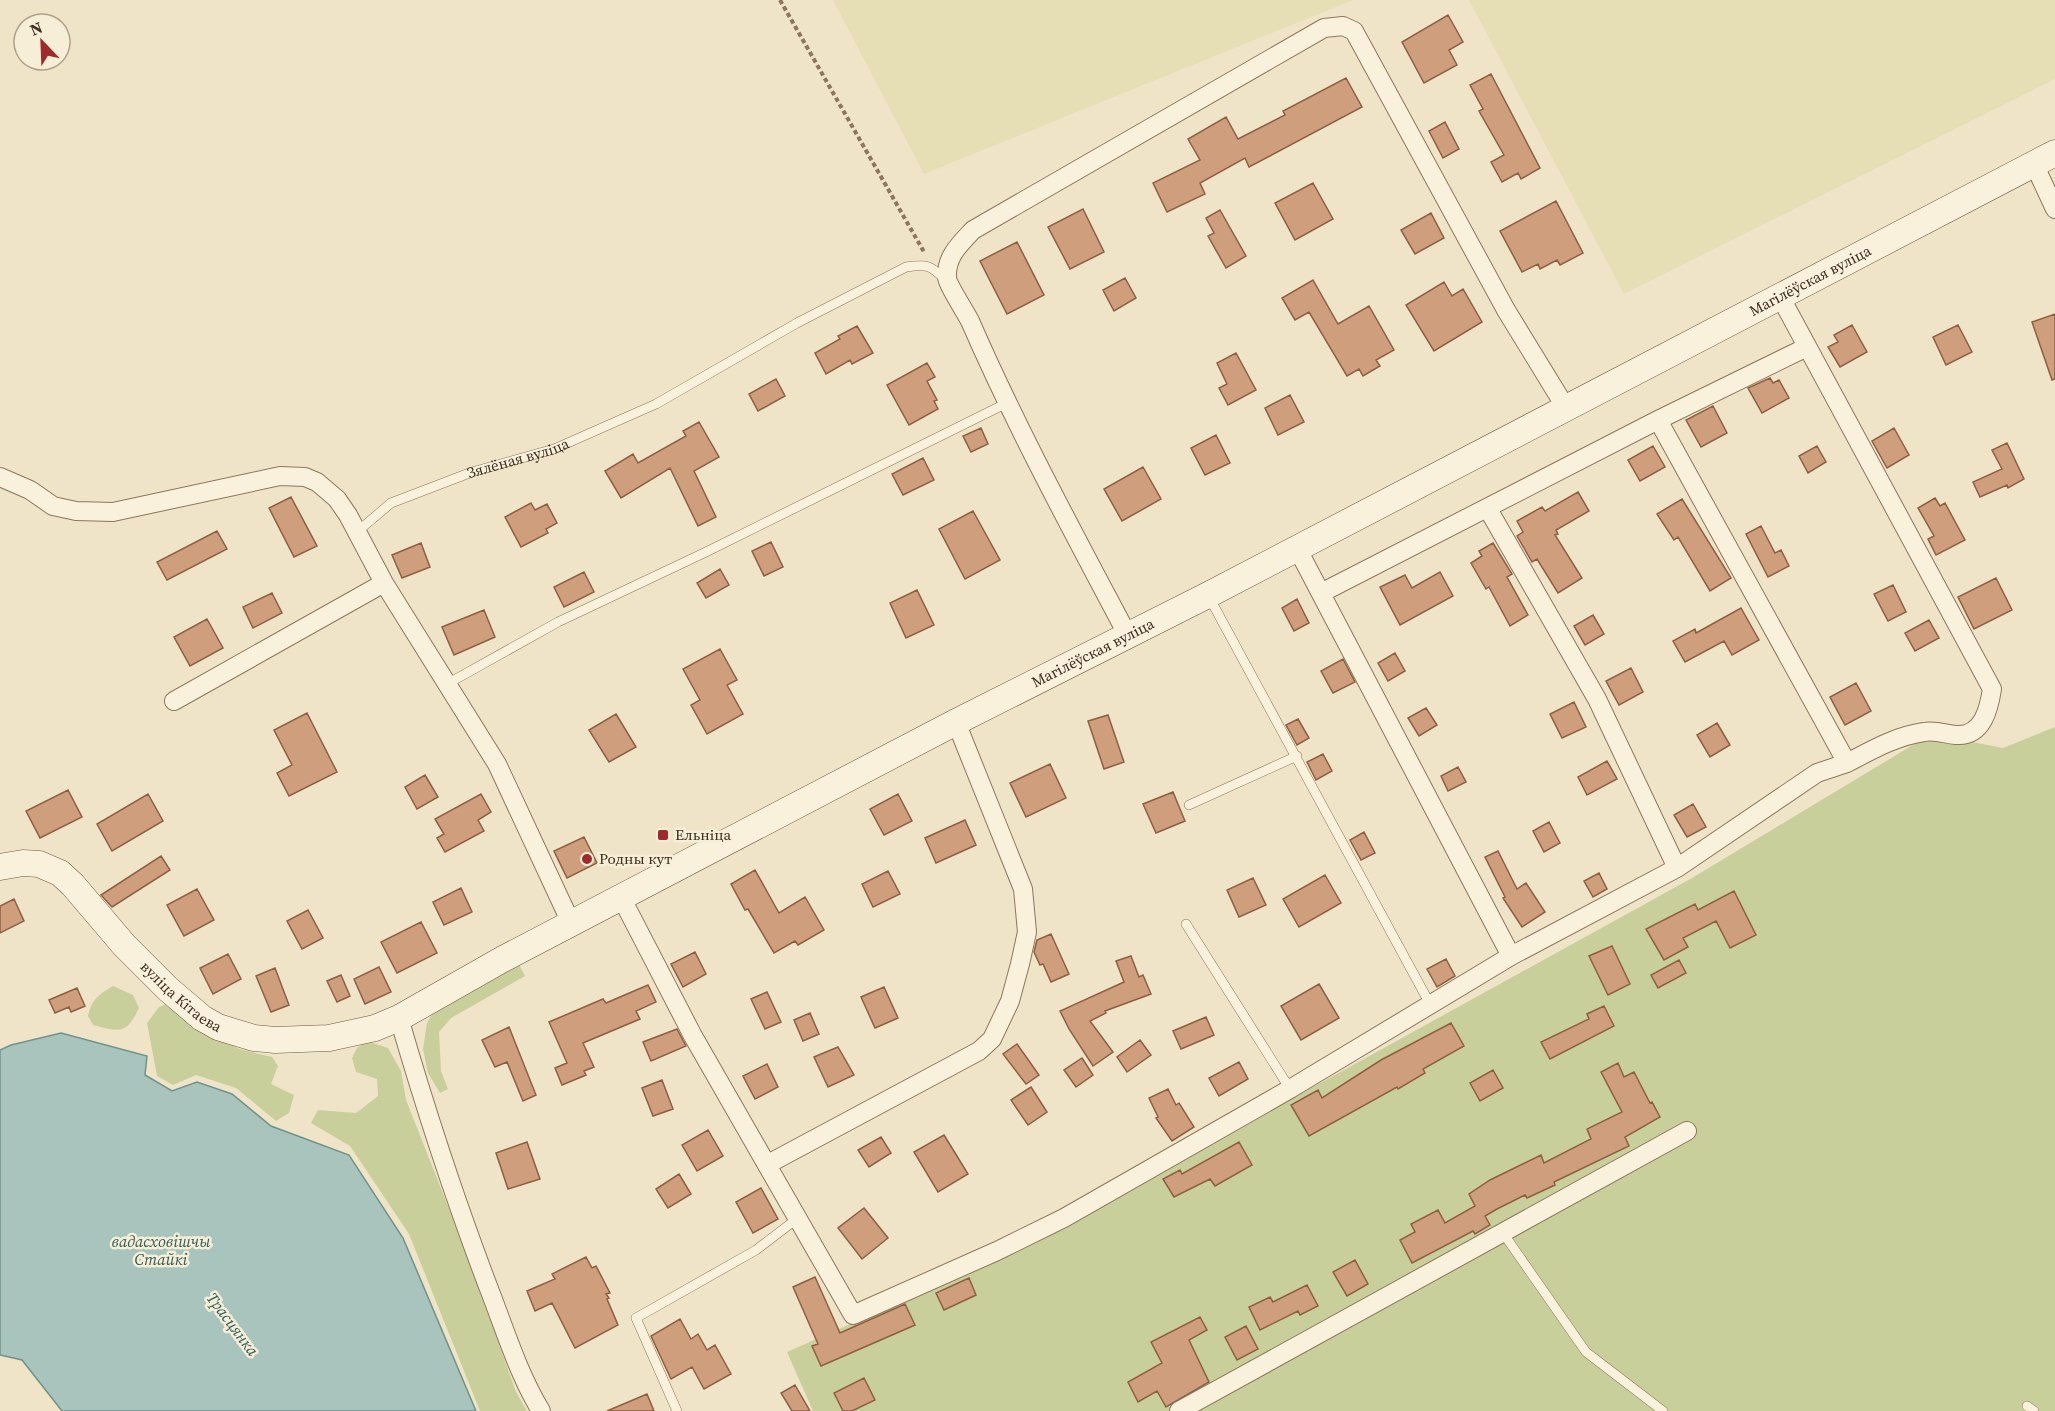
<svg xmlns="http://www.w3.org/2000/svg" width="2055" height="1411" font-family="'Source Serif 4',serif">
	<rect width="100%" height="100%" fill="#f0e4c8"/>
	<path fill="#e6deb5" d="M833,0H1353L924,174Z
		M1469,0H2055V79L1624,294Z"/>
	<path fill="#c9cf9b" d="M2055,727V1411H813L787,1352L1067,1228L1295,1097L1692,878L1931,734L2003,748Z
		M519,964L525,976L451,1018L439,1032L441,1071L448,1089L440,1093L428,1073L423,1049L427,1023L437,1005Z
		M113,986L133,995L139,1008C126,1035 120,1032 93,1025L88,1016C91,1000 99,994 113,986Z
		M168,1003L209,1032L239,1049L272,1057L278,1066L271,1084L294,1095L289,1113L276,1121L236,1088L196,1075L173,1085L157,1076L147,1023L159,1007Z
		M367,1041L388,1048L401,1071L406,1100L463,1244L516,1392L527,1411H480L409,1234L350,1146L311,1123L318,1110L356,1113L378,1096L377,1079L356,1072L352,1058L357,1048Z"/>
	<path fill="#a9c4bc" stroke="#6f938a" stroke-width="1.5" d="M61,1033L147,1056L145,1075L172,1091L197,1082L232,1094L271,1126L349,1155L403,1238L476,1411H62L22,1360L0,1355V1050L11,1045Z"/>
	<path fill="#cf9f7d" stroke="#8d5f41" stroke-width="1.5" d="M1448,15L1463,42L1449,50L1457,65L1424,83L1402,42Z
		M1491,74L1540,168L1521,179L1518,173L1502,182L1491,162L1504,155L1479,111L1483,109L1470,85Z
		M1346,78L1362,107L1249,167L1245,158L1200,183L1205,194L1167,212L1153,183L1200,160L1188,139L1226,117L1238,139L1285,115L1283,111Z
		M1445,122L1459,149L1443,158L1429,131Z
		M1313,183L1333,219L1295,240L1275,203Z
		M1556,201L1583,253L1560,265L1557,260L1540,269L1538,264L1522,272L1500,231Z
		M1083,209L1104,252L1070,269L1048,227Z
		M1220,210L1246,256L1226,268L1208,236L1214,233L1206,218Z
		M1431,213L1444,238L1415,254L1401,230Z
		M1017,242L1044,295L1007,314L980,261Z
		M1125,278L1136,298L1114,311L1103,290Z
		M1313,280L1338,324L1369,306L1394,350L1376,360L1380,366L1363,376L1359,369L1347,376L1309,312L1295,320L1282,298Z
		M1444,282L1452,296L1463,289L1482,322L1434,351L1406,305Z
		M2055,314V379L2052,380L2032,322Z
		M1852,325L1867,352L1840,367L1828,347L1838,342L1834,335Z
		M1958,325L1972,352L1946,365L1933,337Z
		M857,326L873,353L852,364L850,360L826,374L815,353L840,339L838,336Z
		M1236,353L1256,390L1228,405L1219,388L1227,384L1217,363Z
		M927,363L935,377L927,381L937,400L934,401L938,409L909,425L887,385Z
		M1770,378L1773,383L1779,380L1789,398L1762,413L1748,388Z
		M776,379L785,396L758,411L749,394Z
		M1290,395L1304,422L1278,435L1265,408Z
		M1713,406L1727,433L1701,447L1686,420Z
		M699,422L719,457L694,471L716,517L698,526L670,468L621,498L605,471L633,454L638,463L686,436L683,431Z
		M981,428L988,444L971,452L963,436Z
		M1894,428L1909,455L1887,468L1872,441Z
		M1216,435L1230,463L1205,475L1191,448Z
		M2007,443L2024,479L2008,488L2007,485L1980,497L1973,482L2002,469L1992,450Z
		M1653,446L1665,467L1640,481L1628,460Z
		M1817,446L1826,462L1808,473L1799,456Z
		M923,458L934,480L903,495L892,474Z
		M1143,467L1161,499L1122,521L1104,489Z
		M1578,492L1589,511L1556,530L1558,534L1555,535L1582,578L1558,593L1537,559L1532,562L1517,536L1523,532L1517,521L1542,507L1545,511Z
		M291,497L317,546L294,557L269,508Z
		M1935,498L1940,506L1945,503L1965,540L1936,555L1928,539L1934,536L1918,508Z
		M1682,499L1731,578L1710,591L1678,537L1674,540L1657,514Z
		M531,503L535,510L547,504L557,523L546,529L548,533L521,547L505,517Z
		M973,511L1000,560L965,579L939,529Z
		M1761,526L1775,553L1781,550L1789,566L1768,577L1746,534Z
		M217,531L227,549L167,580L157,562Z
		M771,542L783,567L764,576L752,551Z
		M421,543L430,567L402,578L392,555Z
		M1493,543L1512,574L1507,577L1528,615L1510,626L1489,587L1486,589L1471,563L1482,556L1479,551Z
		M720,569L729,585L706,598L697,583Z
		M584,572L594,592L564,607L554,587Z
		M1440,572L1453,596L1400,625L1380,587L1405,575L1412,588Z
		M1996,578L2012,610L1974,629L1958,597Z
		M1893,585L1906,612L1888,621L1874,594Z
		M917,590L934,625L906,638L890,603Z
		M272,593L282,613L253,628L243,607Z
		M1297,599L1309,623L1294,631L1282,608Z
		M1741,608L1759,640L1732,655L1724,641L1685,662L1673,641L1695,629L1696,633Z
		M484,610L495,637L454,655L442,627Z
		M1593,615L1604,634L1585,645L1574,626Z
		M207,619L223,648L190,666L174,637Z
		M1929,620L1939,638L1915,651L1905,633Z
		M720,649L737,680L727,685L743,714L707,734L691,705L700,700L683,669Z
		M1395,653L1405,671L1388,681L1378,663Z
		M1343,659L1355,682L1333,693L1321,671Z
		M1631,668L1643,692L1619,705L1606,681Z
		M1856,683L1871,711L1845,725L1830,697Z
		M1574,702L1586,727L1562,738L1550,714Z
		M1426,708L1437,725L1419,736L1408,718Z
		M307,713L337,772L289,796L277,773L292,765L274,730Z
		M616,714L636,747L609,762L589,730Z
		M1108,715L1124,762L1104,769L1088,721Z
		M1298,719L1309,738L1297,745L1286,725Z
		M1717,723L1730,745L1710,757L1697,735Z
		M1323,754L1332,771L1316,780L1307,762Z
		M1607,761L1617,779L1587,795L1578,777Z
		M1050,764L1066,798L1026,817L1010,783Z
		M1458,767L1466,782L1448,791L1441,776Z
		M425,775L438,797L417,809L405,787Z
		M68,790L82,817L40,838L26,811Z
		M1173,792L1185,821L1156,833L1143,804Z
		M148,794L163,821L112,851L97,824Z
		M481,794L491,812L478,820L484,831L445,852L437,838L444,834L435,819Z
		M898,794L912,821L884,835L870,809Z
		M1693,804L1706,827L1687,837L1674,815Z
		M965,820L976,845L936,863L925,838Z
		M1549,822L1560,843L1544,852L1533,831Z
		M1364,832L1375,853L1361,860L1350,840Z
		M584,837L597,863L567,878L554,851Z
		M1498,851L1517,889L1526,883L1545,912L1522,927L1503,898L1505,897L1485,857Z
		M161,856L170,870L112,907L101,895Z
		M755,870L779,913L805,897L824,930L798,945L795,941L774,953L748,909L745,910L731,884Z
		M888,871L900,894L873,907L862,884Z
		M1599,873L1607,889L1593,897L1584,881Z
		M1325,875L1341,903L1299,927L1283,899Z
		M1253,878L1266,905L1239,917L1227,890Z
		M461,888L472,912L444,925L433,902Z
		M197,889L214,920L184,936L167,905Z
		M1734,891L1756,935L1730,948L1716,921L1683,938L1688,947L1664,960L1646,929L1695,904L1698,910Z
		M14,899L24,921L0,933V906Z
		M308,910L323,938L302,949L287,921Z
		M421,922L437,953L397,973L381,942Z
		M1051,934L1069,974L1051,982L1043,964L1040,965L1034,952L1037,940Z
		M1612,946L1630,984L1608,995L1589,956Z
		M695,952L706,974L683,987L671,964Z
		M228,954L241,979L213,994L200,968Z
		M1131,956L1139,977L1143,975L1151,994L1105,1011L1106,1013L1090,1021L1113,1052L1093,1066L1069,1029L1060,1011L1124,982L1116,961Z
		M1446,959L1455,976L1437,987L1427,969Z
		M1679,960L1686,973L1658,988L1651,975Z
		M379,967L391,992L365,1004L354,979Z
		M275,968L289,1005L271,1012L256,976Z
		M341,975L350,996L337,1002L327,981Z
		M1319,984L1339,1018L1301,1040L1281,1006Z
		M648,985L656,1002L636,1011L640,1019L583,1043L594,1067L584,1071L586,1075L562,1085L555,1068L567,1063L549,1022L603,999L606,1003Z
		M884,987L898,1018L875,1028L861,997Z
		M77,988L85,1006L71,1012L69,1007L55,1013L49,1000Z
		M767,992L781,1022L765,1029L751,999Z
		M1604,1006L1614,1026L1550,1059L1541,1042L1589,1019L1587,1014Z
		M810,1013L819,1034L803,1041L794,1020Z
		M1206,1017L1214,1035L1181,1049L1173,1031Z
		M1451,1023L1464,1046L1423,1069L1425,1073L1398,1089L1397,1087L1309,1136L1291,1105L1318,1090L1322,1098L1381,1060Z
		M509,1027L536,1095L523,1101L507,1062L495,1067L482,1040Z
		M677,1029L686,1046L651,1061L643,1042Z
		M1140,1040L1151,1055L1127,1072L1117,1057Z
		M1017,1044L1039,1075L1026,1084L1003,1054Z
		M838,1047L854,1075L828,1087L814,1057Z
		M1082,1058L1093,1075L1076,1087L1064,1070Z
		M1239,1062L1248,1079L1219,1096L1209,1078Z
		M1618,1063L1624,1077L1634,1072L1650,1103L1652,1102L1660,1117L1625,1137L1629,1146L1554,1182L1555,1185L1527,1198L1525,1195L1497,1209L1485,1216L1490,1225L1475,1234L1473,1231L1412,1263L1400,1240L1415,1232L1411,1224L1438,1210L1445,1223L1475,1206L1469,1194L1490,1180L1541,1155L1544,1163L1591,1139L1587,1129L1622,1112L1601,1072Z
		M767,1064L778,1087L755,1099L743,1076Z
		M1493,1070L1503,1088L1480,1101L1470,1083Z
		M662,1080L673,1109L653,1116L642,1088Z
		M1031,1087L1047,1112L1028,1125L1011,1100Z
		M1168,1089L1176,1105L1179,1103L1194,1127L1172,1141L1156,1118L1158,1117L1149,1098Z
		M708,1130L723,1156L697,1171L682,1145Z
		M944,1135L968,1174L938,1192L914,1152Z
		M881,1137L891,1153L869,1167L858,1150Z
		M527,1142L540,1179L508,1189L496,1153Z
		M1239,1142L1252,1165L1215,1186L1210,1179L1174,1197L1163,1179L1180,1170L1182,1174Z
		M679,1174L691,1194L668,1208L656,1189Z
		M761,1188L778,1219L753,1233L736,1202Z
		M864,1208L888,1238L862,1259L838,1228Z
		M586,1257L592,1268L596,1266L610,1293L606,1294L609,1298L607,1299L618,1325L575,1348L552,1303L535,1311L527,1291L555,1279L552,1274Z
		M1355,1260L1368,1284L1347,1296L1333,1272Z
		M815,1277L840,1333L905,1304L915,1325L821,1366L812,1346L818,1344L793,1287Z
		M969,1278L976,1295L944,1310L936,1293Z
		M1307,1285L1318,1306L1300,1315L1298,1311L1260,1330L1249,1307L1270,1297L1273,1302Z
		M1200,1317L1207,1330L1189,1340L1209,1382L1166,1407L1157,1391L1138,1402L1128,1382L1162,1363L1151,1342Z
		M680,1319L691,1339L698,1334L707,1350L715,1345L731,1374L704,1389L692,1367L671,1379L651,1336Z
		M1246,1326L1258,1349L1237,1360L1225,1337Z
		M864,1378L875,1400L852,1411H843L834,1393Z
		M795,1385L810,1411H792L781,1393Z
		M647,1394L654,1411H607Z"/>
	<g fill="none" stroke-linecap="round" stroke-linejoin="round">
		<defs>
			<g id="lane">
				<path id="s1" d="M358,531L391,503L472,472L554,449L656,404L797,323L906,267C928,264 930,265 946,280"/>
				<path d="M1209,597L1430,1004"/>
				<path d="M447,684L558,622L706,552L1007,403"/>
				<path d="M1189,805L1297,756"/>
				<path d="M1186,924L1290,1089"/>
				<path d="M1503,1233L1586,1352L1663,1411"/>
				<path d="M2027,1406L2034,1411"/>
				<path d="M677,1411L636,1318L756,1250L798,1218"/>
			</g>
			<path id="street" d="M2034,164L2055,209
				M1781,298L1992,689C1989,708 1983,737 1956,735C1945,734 1936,730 1924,732C1896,736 1872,750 1847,763
				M0,477L30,490L53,506L76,511L113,512L280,476L305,477L317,482L337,499L348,515L384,583L497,764L571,923
				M1488,509L1597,699L1677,868
				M1297,548L1511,956
				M1321,593L1658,420L1807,347
				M1128,636C1073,532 1017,429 970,321C965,311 947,284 947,277C946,256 960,244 973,230L1324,28L1343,26L1354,31L1506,310L1566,408
				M174,701L384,583
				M621,897L693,1036L853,1315L997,1251L1064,1218L1290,1089L1511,956L1677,868L1817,773L1847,763L1658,420
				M399,1018C426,1111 456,1203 491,1294C506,1333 519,1375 541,1411
				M768,1164L979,1051L992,1039L1010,1001L1020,964L1027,932L1023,889L956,722
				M1179,1411L1687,1131"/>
			<g id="secondary">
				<path id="s2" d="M0,867L23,863L39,864L60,873L73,885L124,945L168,989L202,1018L218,1027L254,1038L275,1040L329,1038L375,1028L399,1018L503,959L956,722L1208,595L2055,153"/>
			</g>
		</defs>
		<use href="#lane" stroke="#8d765c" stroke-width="10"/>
		<use href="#street" stroke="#8d765c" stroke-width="20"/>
		<use href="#secondary" stroke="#6f573f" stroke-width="27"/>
		<path stroke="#8d765c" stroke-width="4" stroke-dasharray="4.5 3" stroke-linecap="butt" d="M780,0L924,252"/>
		<use href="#lane" stroke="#faf1dc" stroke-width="9"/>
		<use href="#street" stroke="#faf1dc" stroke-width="18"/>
		<use href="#secondary" stroke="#faf1dc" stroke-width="26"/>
	</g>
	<g fill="#9e2a2b" stroke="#f7eed8" stroke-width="2">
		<rect x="657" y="829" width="12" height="12" rx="3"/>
		<circle cx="587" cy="859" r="6"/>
	</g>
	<g text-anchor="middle" stroke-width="5" stroke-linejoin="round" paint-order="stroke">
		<g font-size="15" fill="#3d2e20" stroke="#f7eed8">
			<text dy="5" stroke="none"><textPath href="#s2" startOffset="2062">Магілёўская вуліца</textPath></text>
			<text dy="5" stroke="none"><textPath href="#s1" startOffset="178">Зялёная вуліца</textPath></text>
			<text dy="5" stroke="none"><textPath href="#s2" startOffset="1254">Магілёўская вуліца</textPath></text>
			<text dy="5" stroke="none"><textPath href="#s2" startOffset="236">вуліца Кітаева</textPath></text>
		</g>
		<g font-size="15" fill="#3d2e20" stroke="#f7eed8" text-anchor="start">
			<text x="675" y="840">Ельніца</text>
			<text x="599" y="864">Родны кут</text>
		</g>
		<g font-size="16" font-style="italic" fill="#2f5d5a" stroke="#f7eed8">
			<text x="161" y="1247">вадасховішчы<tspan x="161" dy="18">Стайкі</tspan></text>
			<text transform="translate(233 1324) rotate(53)" y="6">Трасцянка</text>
		</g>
	</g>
	<g transform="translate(42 42) rotate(337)"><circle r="28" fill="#f7eed8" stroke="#ada18e" stroke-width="1.5"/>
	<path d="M0-4.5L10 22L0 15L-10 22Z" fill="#9e2a2b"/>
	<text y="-9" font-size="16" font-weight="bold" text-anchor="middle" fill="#3d2e20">N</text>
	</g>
</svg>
